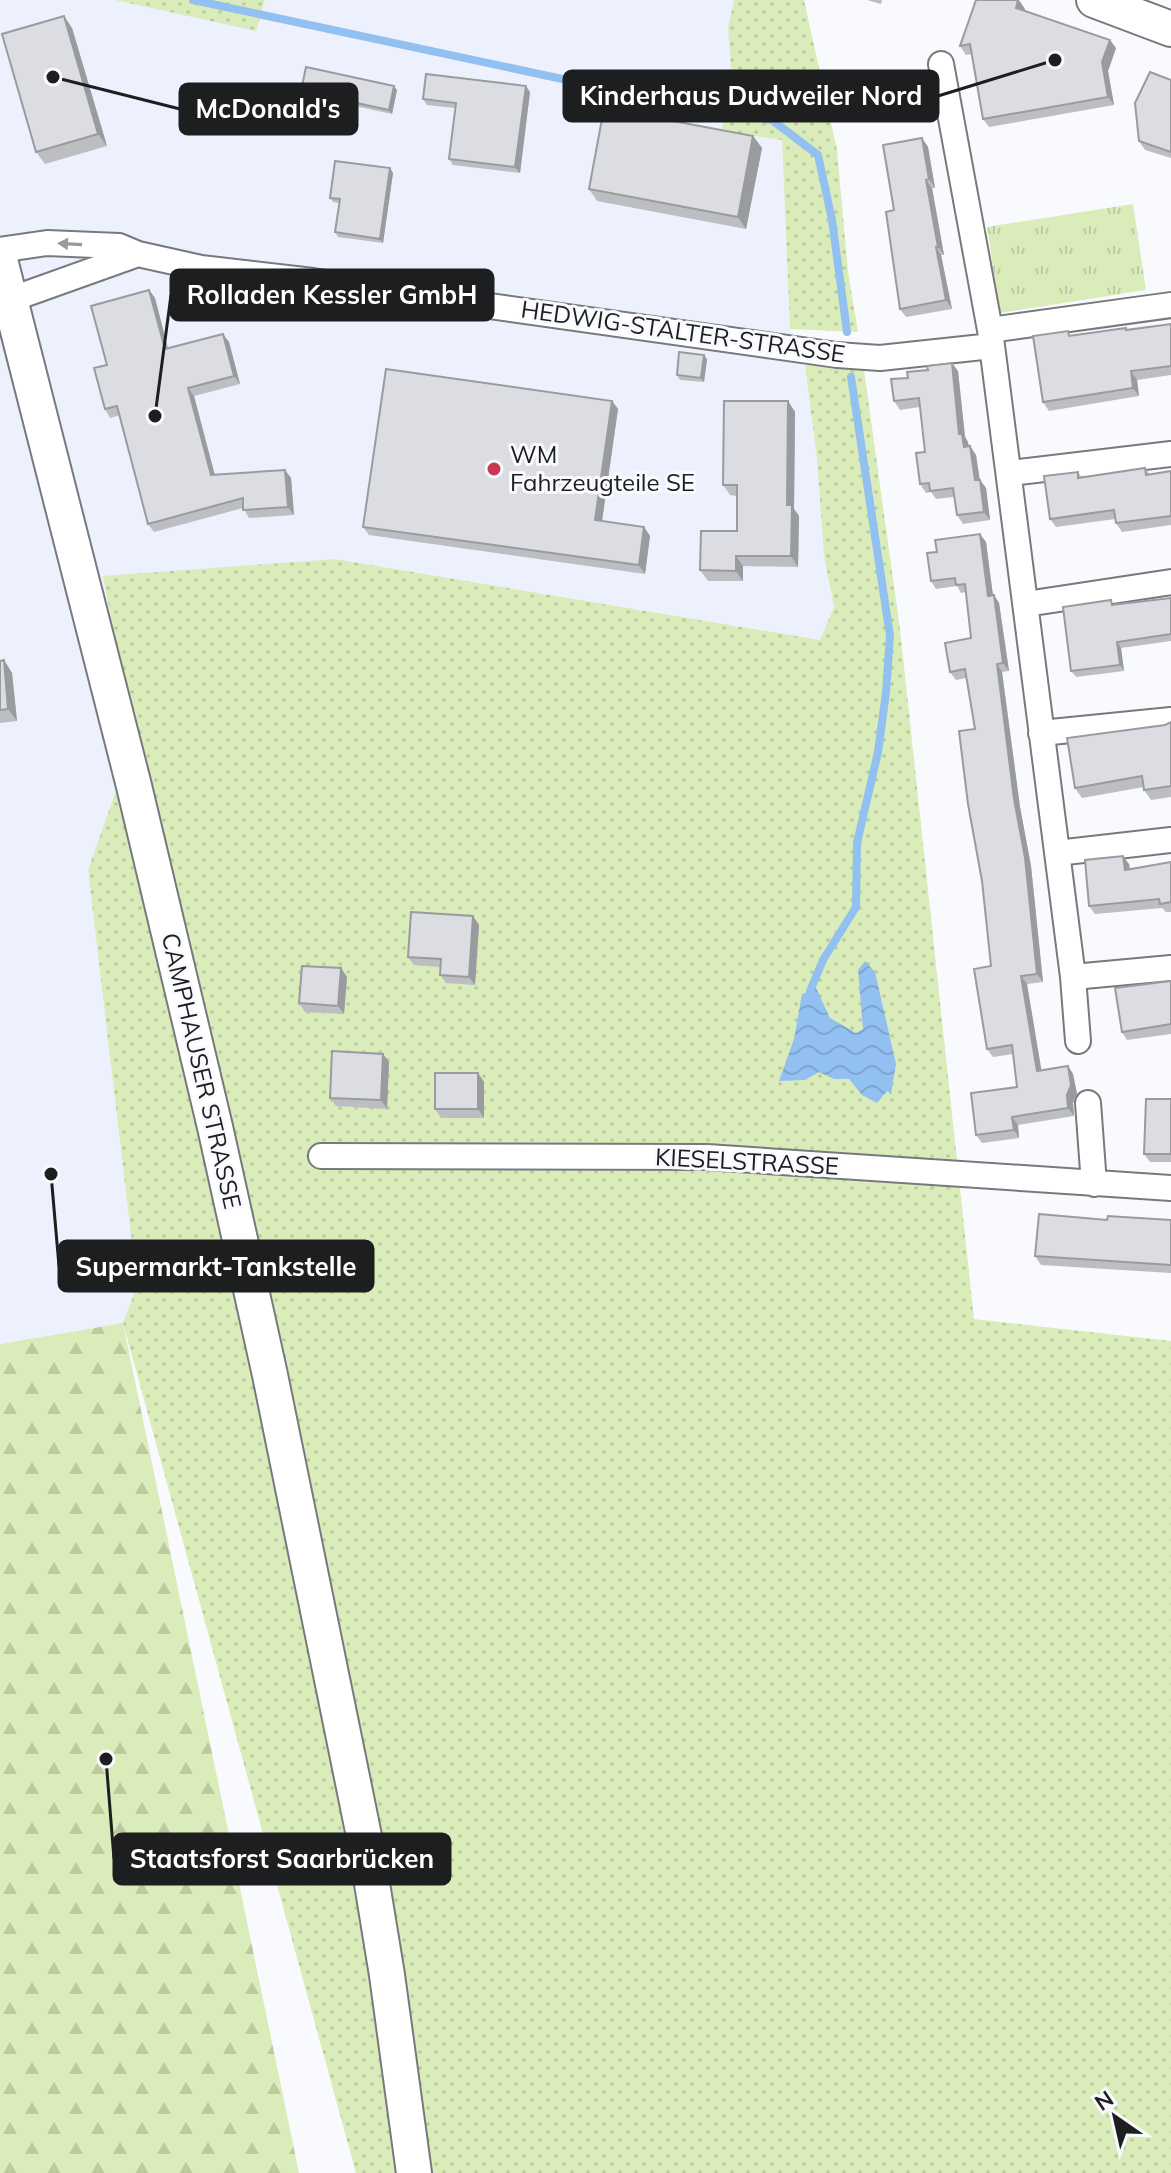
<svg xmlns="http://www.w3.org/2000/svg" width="1171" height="2173" font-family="Mulish,sans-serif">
	<defs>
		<pattern id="grass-dots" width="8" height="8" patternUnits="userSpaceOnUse" patternTransform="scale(2)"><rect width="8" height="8" fill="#daecb9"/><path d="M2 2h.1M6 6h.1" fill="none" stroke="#bbca9f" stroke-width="1.8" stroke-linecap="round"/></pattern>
		<pattern id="forest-firs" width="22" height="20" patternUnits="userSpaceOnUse" patternTransform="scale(2)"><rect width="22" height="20" fill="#daecb9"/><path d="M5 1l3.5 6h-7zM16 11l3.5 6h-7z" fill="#bbca9f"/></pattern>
		<pattern id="park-tufts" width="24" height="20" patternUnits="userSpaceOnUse" patternTransform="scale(2)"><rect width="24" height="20" fill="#daecb9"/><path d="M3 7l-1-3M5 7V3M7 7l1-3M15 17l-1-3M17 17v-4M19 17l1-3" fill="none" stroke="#bbca9f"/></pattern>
		<pattern id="water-waves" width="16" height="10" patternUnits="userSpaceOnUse" patternTransform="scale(2)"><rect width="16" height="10" fill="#92c0f0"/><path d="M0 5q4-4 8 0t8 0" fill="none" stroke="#7da5ce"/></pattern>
	</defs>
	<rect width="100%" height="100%" fill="#f9fafe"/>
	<path fill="#ecf1fd" d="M0,0H734L728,28L732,80L721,131L782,140L790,329L805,365L817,459L824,556L834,607L820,640L335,559L134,740L88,870L137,1286L123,1323L0,1344Z"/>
	<path fill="url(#grass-dots)" d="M115,0H265L256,31Z
		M734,0H804L837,150L848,271L858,332L790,329L782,140L721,131L732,80L728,28Z
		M805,365L864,370L900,629L974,1319L1171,1341V2173H356L123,1323L137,1286L88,870L134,740L103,576L335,559L820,640L834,607L824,556L817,459Z"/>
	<path fill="url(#forest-firs)" d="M123,1323L299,2173H0V1344Z"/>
	<path fill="url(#park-tufts)" d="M1133,204L1146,290L1000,313L987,227Z"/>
	<path fill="url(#water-waves)" d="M865,961L875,972L896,1064L891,1094L887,1091L877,1103L862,1095L849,1079H834L819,1072L805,1080L779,1081L794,1039L802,994L816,988L830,1018L856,1033L863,1029L858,970Z"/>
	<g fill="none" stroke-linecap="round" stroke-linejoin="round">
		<path stroke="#92c0f0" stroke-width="8" d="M193,0L628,93L772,120L818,155L832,220L847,332
			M810,991L823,960L856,907L857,843L878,752L886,692L890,636L851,377"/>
		<defs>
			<path id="street" d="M941,64L990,330L1073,977L1078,1041
				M0,250L47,243L119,246L138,254L201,268L313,281L837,355L880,358L992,346
				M12,299L138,254
				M990,330L1171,305
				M1010,473L1171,454
				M1026,604L1171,582
				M1041,733L1171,720
				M1057,853L1171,840
				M1073,977L1171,968
				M1088,1103L1094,1184
				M321,1156L707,1157L1171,1188"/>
			<path id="secondary" d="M1094,0L1171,29
				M0,260L134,786L215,1127L270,1375L365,1841L387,1975L414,2173"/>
		</defs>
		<use href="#street" stroke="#77797d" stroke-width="28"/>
		<use href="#secondary" stroke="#77797d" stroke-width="38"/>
		<use href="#street" stroke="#fff" stroke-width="24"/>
		<use href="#secondary" stroke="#fff" stroke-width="34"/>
	</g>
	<path fill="#bcbec2" d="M867,0H882L881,4Z
		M1025,9L1024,10L1116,48L1108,71L1114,105L989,127L983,119L972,54L966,55L960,46Z
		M72,28L107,146L45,164L36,152Z
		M1171,80V158L1145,150L1139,141Z
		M397,90L392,114L304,95L301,91Z
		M530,92L520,173L453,165L449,159L455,108L427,105L423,99Z
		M753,136L762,148L746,229L597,201L589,189Z
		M922,138L928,147L935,188H932L944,255H941L952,309L906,317L900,309L894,210Z
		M390,168L393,173L383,243L338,237L335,232L339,203L333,202L330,198Z
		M149,290L155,298L168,348L229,342L240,384L194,396L215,475L285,470L291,478L294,515L249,518L243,508L154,532L148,524L120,415L110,418L105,409L107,365Z
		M1171,324V375L1137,380L1139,396L1049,411L1043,402L1071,335L1126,328L1127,330Z
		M707,359L704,382L680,380L677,375Z
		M958,371L965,437L968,442L969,447L970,446L976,455L980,480L986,488L990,520L963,524L957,515L954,497L936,499L931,492L926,493L920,484L925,452L920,407L900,410L894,401Z
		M612,401L618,409L602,521L644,527L650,536L645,574L369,535L363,527Z
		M788,401L795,412L794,509L799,516L798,567L743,566V581H708L700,570L737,531V496L730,495L723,485Z
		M1145,468L1150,475L1171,471V525L1122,532L1116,523L1115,519L1056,527L1050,519L1078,472L1082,478Z
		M986,542L993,595L999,603L1009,671L1002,672L1020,807L1031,866L1043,982L1027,984L1041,1071L1068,1066L1073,1074L1077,1094L1073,1103L1074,1116L1018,1125L1019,1138L982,1143L976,1135L1017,1087L1013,1054L993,1057L987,1049L991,966L975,729L966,678L956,680L950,672L971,638L966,592L961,593L957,586L936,589L931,581L937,552Z
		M1171,598V641L1121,648L1124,671L1076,677L1071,671L1114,604Z
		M4,660L12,673L17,721L0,723V661Z
		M1171,722V797L1151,800L1144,790V787L1082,798L1075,788Z
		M1171,862V912H1166L1162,908L1095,914L1089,906L1129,864L1130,869Z
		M473,916L479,925L475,985L446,983L440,975V967L414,965L408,957Z
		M341,968L347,977L344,1014L305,1012L299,1003Z
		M1171,981V1034L1127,1040L1122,1032Z
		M383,1054L389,1062L387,1109L336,1106L330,1098Z
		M478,1073L484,1082V1118H441L435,1109Z
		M1171,1099V1162H1150L1144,1154Z
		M1107,1220H1171V1273L1041,1265L1035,1256Z"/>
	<path fill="#999b9e" d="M1019,0L1025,9L1022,16L1016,8Z
		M64,16L72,28L107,146L98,134Z
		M1110,40L1116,48L1108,71L1114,105L1108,97L1102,62Z
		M394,86L397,90L392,114L389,110Z
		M526,86L530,92L520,173L515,167Z
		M753,136L762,148L746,229L738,217Z
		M922,138L928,147L935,188L929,179Z
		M390,168L393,173L383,243L380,239Z
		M926,180L932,188L944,255L938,247Z
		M936,247L941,255L952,309L946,300Z
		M149,290L155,298L170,357L165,349Z
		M223,334L229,342L240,384L234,376Z
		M704,355L707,359L704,382L701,378Z
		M952,363L958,371L965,437L968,442L970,455L964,447L959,434Z
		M1131,371L1137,380L1139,396L1133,388Z
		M188,388L194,396L217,484L211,475Z
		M612,401L618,409L601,528L595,520Z
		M788,401L795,412L794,509L799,516L798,567L791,556L787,505Z
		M970,446L976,455L981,489L975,480Z
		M285,470L291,478L294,515L288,507Z
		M980,480L986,488L990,520L984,512Z
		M644,527L650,536L645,574L639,565Z
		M980,534L986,542L994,604L988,596Z
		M736,556L743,566V581L736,571Z
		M994,595L999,603L1009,671L1003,663Z
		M1117,642L1121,648L1124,671L1120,665Z
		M4,660L12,673L17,721L8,709Z
		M997,664L1002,672L1020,807L1031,866L1043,982L1037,974Z
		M1123,856L1129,864L1131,879L1125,870Z
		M473,916L479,925L475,985L469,977Z
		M341,968L347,977L344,1014L338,1006Z
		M1021,976L1027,984L1043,1079L1037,1071Z
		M383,1054L389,1062L387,1109L381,1100Z
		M1068,1066L1073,1074L1077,1094L1073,1103L1074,1116L1068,1108Z
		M478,1073L484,1082V1118L478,1109Z
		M1012,1117L1018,1125L1019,1138L1014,1130Z"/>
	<path fill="#dbdde2" stroke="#999b9e" stroke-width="2" d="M976,0H1018L1016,8L1110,40L1102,62L1108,97L983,119L970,44L960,46Z
		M64,16L98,134L36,152L2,34Z
		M306,67L394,86L389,110L301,91Z
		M1150,72L1171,80V152L1139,141L1135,103Z
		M426,74L526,86L515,167L449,159L456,103L423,99Z
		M604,108L753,136L738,217L589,189Z
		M922,138L929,179L926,180L938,247H936L946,300L900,309L886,212L894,210L883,145Z
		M335,161L390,168L380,239L335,232L340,199L330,198Z
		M149,290L165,349L223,334L234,376L188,388L211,475L285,470L288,507L243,510V498L148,524L117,406L105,409L94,368L107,365L91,306Z
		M1171,324V366L1131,371L1133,388L1043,402L1033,336L1068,331L1069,336L1126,328V330Z
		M679,352L704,355L701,378L677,375Z
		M952,363L959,434H962L964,447L970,446L975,480H980L984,512L957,515L953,488L930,491L929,483L920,484L916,453L925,452L919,398L894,401L891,379L908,378L907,372L928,370L927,366Z
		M386,369L612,401L595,520L644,527L639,565L363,527Z
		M724,401H788L787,505H792L791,556H736V571L700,570L701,531H737V485H723Z
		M1145,468L1146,475L1171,471V516L1116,523L1114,510L1050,519L1044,476L1078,472V478Z
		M980,534L988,596L994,595L1003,663L997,664L1014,799L1025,858L1037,974L1021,976L1037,1071L1068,1066L1071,1085L1067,1095L1068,1108L1012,1117L1014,1130L976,1135L971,1093L1017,1087L1012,1045L987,1049L974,969L991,966L982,881L968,804L959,731L975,729L965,669L950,672L945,643L971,638L965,584L956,585L955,578L931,581L927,553L937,552L935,540Z
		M1171,598V634L1117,642L1120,665L1071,671L1063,607L1111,600L1112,605Z
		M4,660L8,709L0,710V661Z
		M1171,722V786L1144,790L1142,776L1075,788L1067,738L1165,725Z
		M1123,856L1125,870L1171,862V902L1160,904L1159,899L1089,906L1085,860Z
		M411,912L473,916L469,977L440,975L441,959L408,957Z
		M302,966L341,968L338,1006L299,1003Z
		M1171,981V1024L1122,1032L1115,988Z
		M332,1051L383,1054L381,1100L330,1098Z
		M435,1073H478V1109H435Z
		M1146,1099H1171V1154H1144Z
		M1039,1214L1107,1220L1108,1216L1171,1220V1265L1035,1256Z"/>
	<defs><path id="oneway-solid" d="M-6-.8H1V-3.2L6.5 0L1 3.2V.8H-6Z" transform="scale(2)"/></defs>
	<use fill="#999a9b" href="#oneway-solid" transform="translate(70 244) rotate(-177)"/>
	<circle fill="#c83853" stroke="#f9fafe" stroke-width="3" cx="494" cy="469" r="8"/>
	<g text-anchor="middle" stroke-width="6" stroke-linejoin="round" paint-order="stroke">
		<g font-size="24" fill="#1d1e20" stroke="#f9fafe">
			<text transform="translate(683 332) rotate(8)" y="8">HEDWIG-STALTER-STRASSE</text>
			<text transform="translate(201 1071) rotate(77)" y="8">CAMPHAUSER STRASSE</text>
			<text transform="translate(747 1162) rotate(3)" y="8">KIESELSTRASSE</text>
		</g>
		<g font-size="24" fill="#1d1e20" stroke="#f9fafe" text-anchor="start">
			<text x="510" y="463">WM<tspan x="510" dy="28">Fahrzeugteile SE</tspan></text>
		</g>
	</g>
	<path fill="none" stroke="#1d1e20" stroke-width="3" d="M1055 60L938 96M53 77L180 109M155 416L171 295M51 1174L59 1266M106 1759L114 1859"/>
	<g fill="#1d1e20" stroke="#f9fafe" stroke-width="3">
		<circle cx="1055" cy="60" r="8"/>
		<circle cx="53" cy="77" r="8"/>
		<circle cx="155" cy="416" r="8"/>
		<circle cx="51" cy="1174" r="8"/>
		<circle cx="106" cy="1759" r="8"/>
	</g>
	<g fill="#1d1e20" stroke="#1d1e20" stroke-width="3">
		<rect x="564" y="71" width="374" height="50" rx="8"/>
		<rect x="180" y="84" width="177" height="50" rx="8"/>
		<rect x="171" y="270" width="322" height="50" rx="8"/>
		<rect x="59" y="1241" width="314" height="50" rx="8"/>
		<rect x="114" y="1834" width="336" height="50" rx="8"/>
	</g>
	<g font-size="26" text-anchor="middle" font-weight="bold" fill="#fff">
		<text x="751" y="105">Kinderhaus Dudweiler Nord</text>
		<text x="268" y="118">McDonald's</text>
		<text x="332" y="304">Rolladen Kessler GmbH</text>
		<text x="216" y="1276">Supermarkt-Tankstelle</text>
		<text x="282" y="1868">Staatsforst Saarbrücken</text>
	</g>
	<g transform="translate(1115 2117) rotate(326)" stroke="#f9fafe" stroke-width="6" paint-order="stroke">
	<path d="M0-6L14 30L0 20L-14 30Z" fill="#1d1e20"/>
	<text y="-12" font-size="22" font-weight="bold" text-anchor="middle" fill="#1d1e20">N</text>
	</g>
</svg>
